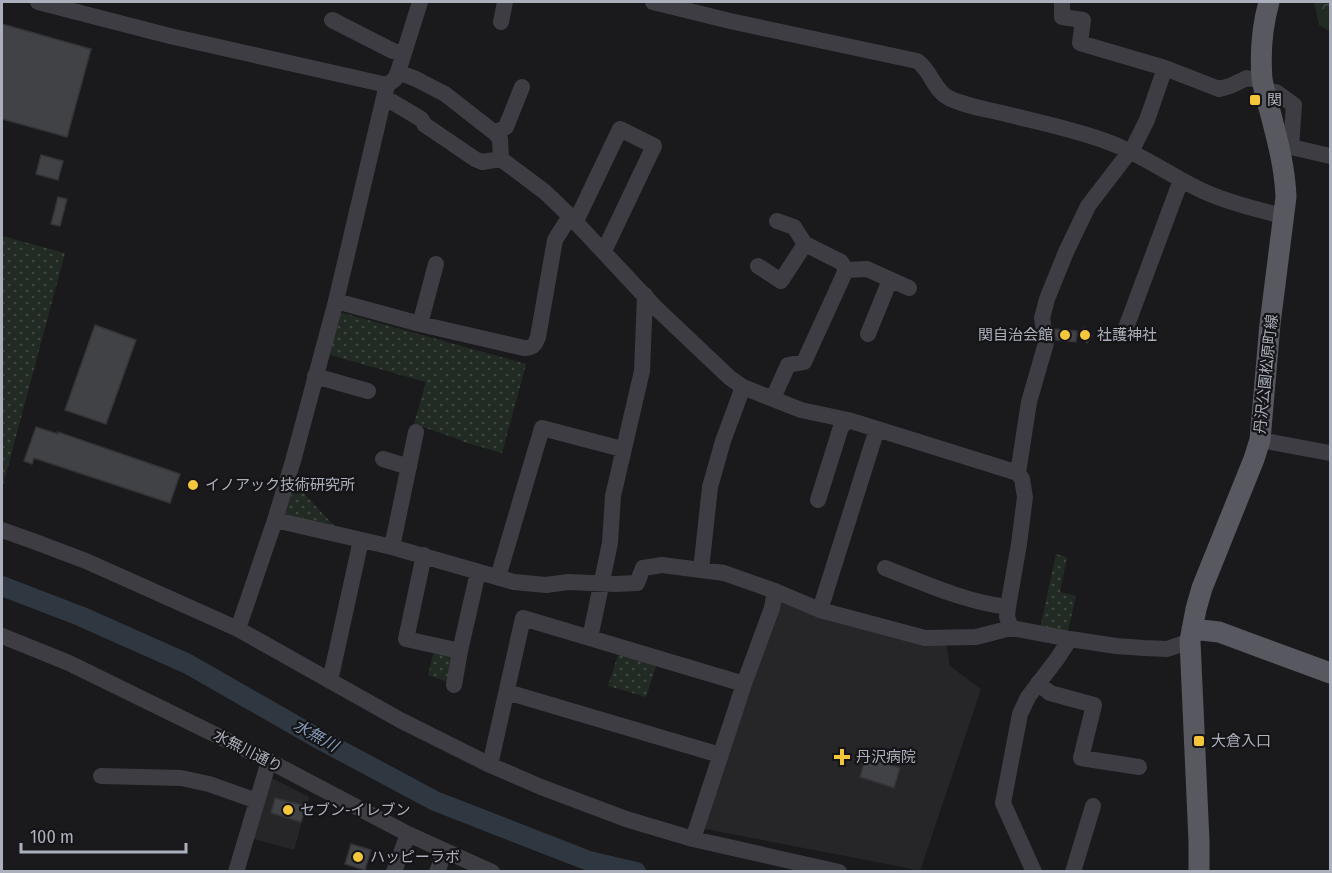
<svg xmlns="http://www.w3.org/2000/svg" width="1332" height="873" font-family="'Fira Sans Condensed','Noto Sans JP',sans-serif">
	<defs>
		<pattern id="grass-dots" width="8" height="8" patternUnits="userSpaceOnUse" patternTransform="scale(1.5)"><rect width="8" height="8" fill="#222b23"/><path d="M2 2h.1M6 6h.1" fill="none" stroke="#3f4741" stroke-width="1.8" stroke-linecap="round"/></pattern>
		<pattern id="forest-crowns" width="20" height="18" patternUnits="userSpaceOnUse" patternTransform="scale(1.5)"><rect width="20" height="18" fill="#222b23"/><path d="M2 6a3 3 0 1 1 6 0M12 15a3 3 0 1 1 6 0" fill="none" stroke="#3f4741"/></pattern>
	</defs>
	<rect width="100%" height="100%" fill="#1a1a1c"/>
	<path fill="#262629" d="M781,599L946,642L950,666L981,689L920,871L897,866L705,829L702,825Z
		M268,776L309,797L294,850L254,839Z"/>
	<path fill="url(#grass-dots)" d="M2,236L65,253L2,489Z
		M343,313L526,364L502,453L464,442L458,439L414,424L426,382L330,355L339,314Z
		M295,484L339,531L285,515Z
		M1056,554L1067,557L1060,592L1076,596L1067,635L1040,629Z
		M434,650L453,653L451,683L428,675Z
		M618,655L657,663L646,697L608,686Z"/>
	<path fill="url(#forest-crowns)" d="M1314,2H1330V31L1319,25Z"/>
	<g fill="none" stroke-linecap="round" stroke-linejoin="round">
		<path stroke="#2f3741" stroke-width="20" d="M2,586L80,616L188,664L319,739L435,801L589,861L636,872"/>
	</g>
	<path fill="#414246" stroke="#343438" stroke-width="1.5" d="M2,24L91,49L67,137L2,119Z
		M41,155L63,161L58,180L36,174Z
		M58,197L67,199L60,226L51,224Z
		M95,325L136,340L106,424L65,410Z
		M1083,328L1092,336L1087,343L1078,335Z
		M1054,329L1077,331L1076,342L1056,340Z
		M36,427L58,434V432L180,474L170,503L34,458L32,464L24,461Z
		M866,757L900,768L894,788L860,777Z
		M275,798L306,806L301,822L271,813Z
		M351,844L371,850L365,870L345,864Z"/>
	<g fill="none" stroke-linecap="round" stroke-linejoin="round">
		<path stroke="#3d3d43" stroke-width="16" d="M38,2L170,36L387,85
			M653,2L730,21L917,61C931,70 934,91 949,98C965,106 985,109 1002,113C1037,122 1074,129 1108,142C1142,154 1172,177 1205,192C1230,203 1258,210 1284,216
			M1062,2V17L1083,20L1080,43L1165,68L1219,89L1230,86L1247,78L1263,81
			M332,20L393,51L404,53
			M501,22L505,2
			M398,72L416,79L445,94L495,133L500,139L501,159
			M1265,92H1276L1294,105L1291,147
			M384,97L421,119L425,125L475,159L482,162L501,159L545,192L570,216L655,307L730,378L743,387L801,410L848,420L877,429L1018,473
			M495,133L506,127L522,87
			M1281,147H1291L1330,156
			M576,221L620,129L654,146L604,251
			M777,221L794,227L805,244L841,262L846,270
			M758,266L781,281L805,244
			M846,270L867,269L909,288
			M336,301L420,324L524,348C533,348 535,345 538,337L555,240L570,216
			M420,324L436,264
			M1124,333L1181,180
			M868,334L890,280
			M315,376L368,391
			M773,398L788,365L804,362L846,270
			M1260,440L1330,453
			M383,459L409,467
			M818,500L841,427L848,420
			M275,520L392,547L514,582L546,585L568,582L615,584L637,583L643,568L662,565L724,573L775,591L820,610L925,638L976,637L1011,628L1070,639L1116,646L1144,648L1167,649L1190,641
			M2,530L33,541L86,561L238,629L400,720L490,765L541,787L626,819L693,839L839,872
			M392,547L416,432
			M424,555L406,639L460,651L478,572
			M885,568C924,583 965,602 1008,607
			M701,570L710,487L723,441L743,387
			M498,577L542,428L622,449
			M820,610L877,429
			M1011,628L1007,617L1008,607L1019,544L1025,497L1022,479L1018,473L1029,402L1046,343L1042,318L1047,299L1066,252L1088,206L1134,146L1147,120L1165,68
			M238,629L275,520L293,461L336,301L384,97L387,85L395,79L398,72L420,2
			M2,636L69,663L269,761L408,834L492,872
			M590,638L610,543L613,496L642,371L645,295
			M330,681L361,540
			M1038,683L1050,693L1094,705L1081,758L1139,767
			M454,685L460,651
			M507,692L720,755
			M490,765L523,618L744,684
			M101,776L181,778L209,784L257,801
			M693,839L744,684L772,608L775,591
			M236,872L269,761
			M394,872L408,834
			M437,872L445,851
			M1034,872L1003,803L1020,714L1028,697L1057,659L1070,639
			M1073,872L1093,806"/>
		<path stroke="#575860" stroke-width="21" d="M1192,629L1219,632L1330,673
			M1199,872V841L1190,641L1196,609L1202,588L1254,459L1260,440L1270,324L1286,197C1285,169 1278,142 1271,115C1268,104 1264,91 1262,79C1260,53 1262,27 1269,2"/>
	</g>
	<g fill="#f3c63b" stroke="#151517" stroke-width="2">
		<rect x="1249" y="94" width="12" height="12" rx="3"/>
		<circle cx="1065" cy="335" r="6"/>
		<circle cx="1085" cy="335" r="6"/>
		<circle cx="193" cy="485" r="6"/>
		<rect x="1193" y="735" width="12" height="12" rx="3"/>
		<path d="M839 748h6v6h6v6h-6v6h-6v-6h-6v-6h6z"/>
		<circle cx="288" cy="810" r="6"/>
		<circle cx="358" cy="857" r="6"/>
	</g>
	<g text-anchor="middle" stroke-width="4.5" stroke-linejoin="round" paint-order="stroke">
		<g font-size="15" fill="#acb0bc" stroke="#151517" text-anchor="start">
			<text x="1267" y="105">関</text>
			<text x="1053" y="340" text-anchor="end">関自治会館</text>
			<text x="1097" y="340">社護神社</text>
			<text x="205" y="490">イノアック技術研究所</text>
			<text x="1211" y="746">大倉入口</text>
			<text x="856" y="762">丹沢病院</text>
			<text x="300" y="815">セブン-イレブン</text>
			<text x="370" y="862">ハッピーラボ</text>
		</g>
		<g font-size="15" fill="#acb0bc" stroke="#151517">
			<text transform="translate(1266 374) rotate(-84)" y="5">丹沢公園松原町線</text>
			<text transform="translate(248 751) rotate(27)" y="5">水無川通り</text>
		</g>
		<g font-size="16" font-style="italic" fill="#849ab6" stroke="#151517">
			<text transform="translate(316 735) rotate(29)" y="6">水無川</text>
		</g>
	</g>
	<rect width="1332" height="873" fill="none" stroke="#acb0bc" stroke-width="6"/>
	<path d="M21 843v9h165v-9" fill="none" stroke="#acb0bc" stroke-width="3"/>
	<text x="30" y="843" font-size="18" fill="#acb0bc" stroke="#151517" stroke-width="4.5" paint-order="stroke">100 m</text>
</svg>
